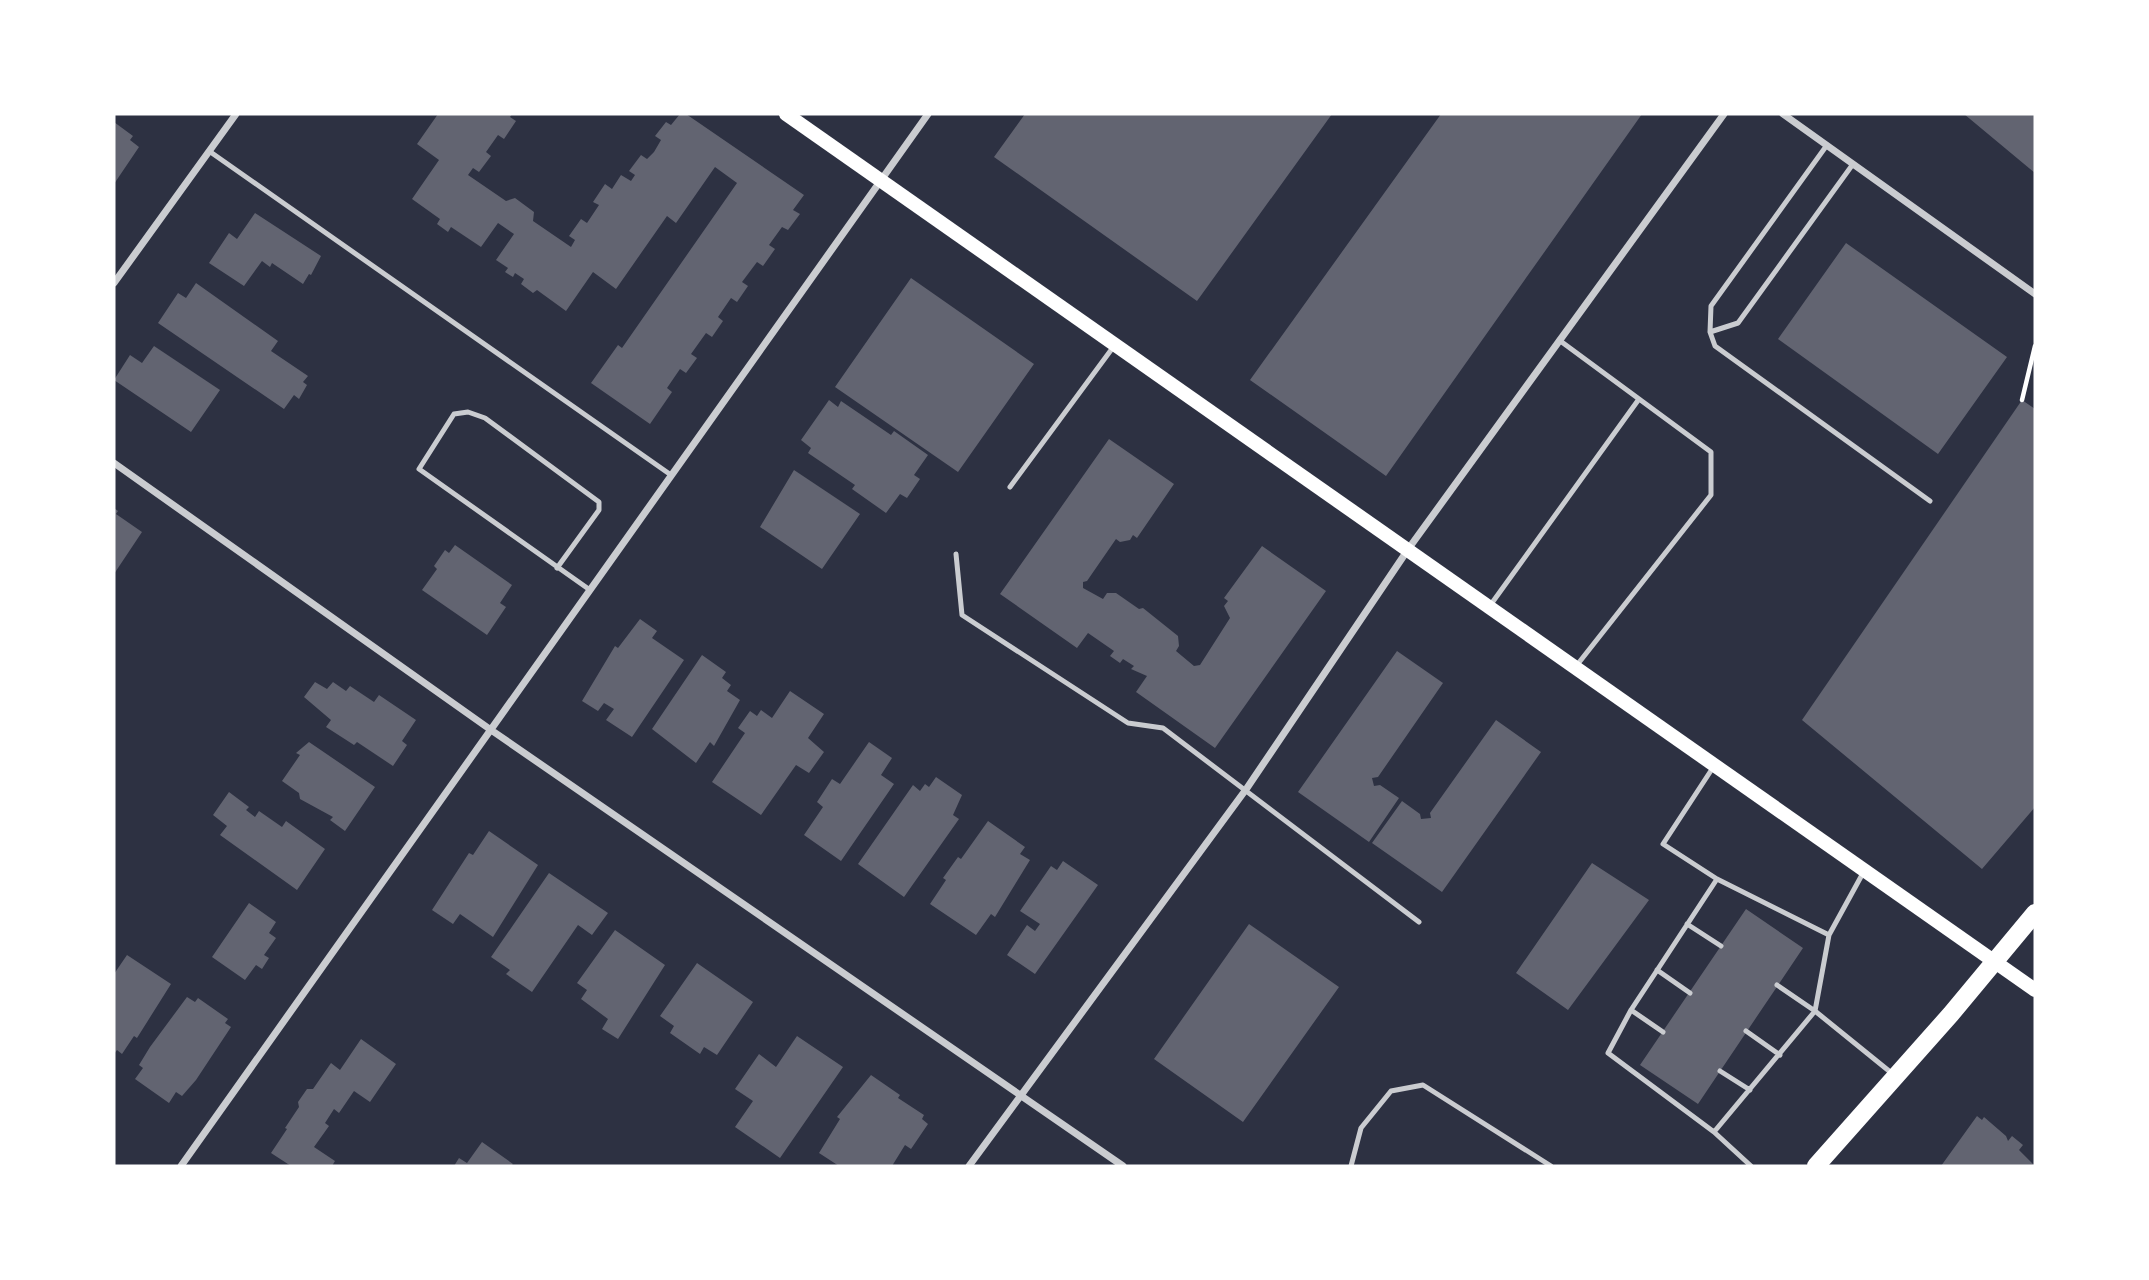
<svg xmlns="http://www.w3.org/2000/svg" width="2149" height="1280" font-family="'Public Sans',sans-serif">
	<rect width="100%" height="100%" fill="#2d3142"/>
	<path fill="#626471" d="M438,114H512L510,117L516,121L504,139L498,135L486,152L491,156L479,172L473,168L468,175L506,201L515,198L534,212L533,221L571,247L575,240L569,236L581,219L587,223L599,205L593,202L605,184L612,189L621,175L631,181L635,175L629,171L641,155L647,159L654,152L661,140L655,136L666,122L671,125L680,114H686L804,195L793,210L800,214L788,230L782,227L769,245L775,249L763,266L757,262L742,282L748,286L737,302L731,298L718,317L723,321L712,337L706,333L691,354L697,358L686,373L680,369L667,388L672,392L650,424L591,383L618,345L622,348L737,183L715,167L676,223L667,216L616,289L593,272L566,311L537,290L533,293L521,284L524,279L515,273L513,277L505,272L508,268L496,260L514,234L498,223L481,247L451,227L448,232L437,224L440,219L412,199L439,160L417,144Z
		M1025,114H1332L1197,301L994,157Z
		M1441,114H1642L1386,476L1250,380Z
		M1964,114H2035V173Z
		M114,122L133,136L130,140L139,147L114,184Z
		M255,213L321,256L311,275L309,274L303,284L272,263L270,267L262,261L244,286L209,263L229,233L237,239Z
		M1846,243L2007,357L1938,454L1778,339Z
		M911,278L1034,364L958,472L835,387Z
		M196,283L278,341L271,351L308,376L303,382L307,385L299,399L294,395L284,409L158,323L178,293L186,298Z
		M154,346L220,390L191,432L114,380L130,355L142,363Z
		M829,400L838,407L841,401L891,435L894,431L928,455L914,475L920,479L907,498L900,494L886,513L852,489L855,485L808,453L811,448L801,440Z
		M2022,400L2035,409V807L1982,869L1802,720Z
		M1109,439L1174,484L1137,538L1133,535L1130,540L1120,542L1116,539L1087,581L1083,582V588L1103,599L1107,593H1116L1139,609L1143,608L1178,636L1179,646L1176,651L1194,666L1200,665L1230,618L1224,606L1228,601L1224,598L1262,546L1326,591L1215,748L1136,692L1147,676L1131,669L1134,666L1123,659L1120,663L1110,656L1114,651L1088,633L1077,648L1000,594Z
		M794,470L860,514L822,569L760,527Z
		M114,508L118,511L116,514L142,532L114,574Z
		M455,545L512,585L500,603L506,607L487,635L422,590L437,569L434,566L445,550L449,553Z
		M640,619L657,631L652,638L684,660L632,737L606,720L614,709L604,703L598,711L582,701L615,646L618,648Z
		M1397,651L1443,683L1378,777L1372,778L1374,786L1380,785L1399,798L1369,842L1298,792Z
		M702,655L726,672L722,678L731,685L727,691L740,700L714,746L710,742L696,763L652,729Z
		M315,682L327,689L333,682L346,691L350,686L374,702L379,695L416,720L402,741L407,745L393,766L357,742L354,745L326,727L331,720L304,697Z
		M790,691L824,714L808,738L824,752L809,773L796,765L761,815L712,782L745,733L738,728L750,711L757,716L761,710L772,718Z
		M1496,720L1541,752L1442,892L1372,843L1402,801L1420,814L1421,819L1431,818L1430,813Z
		M309,742L375,787L345,831L330,820L333,817L300,799L299,793L282,781L300,755L296,753Z
		M869,742L892,758L881,775L894,784L841,861L804,835L823,807L817,802L832,779L840,784Z
		M936,777L962,795L953,815L959,819L904,897L858,864L913,785L920,791L925,784L929,787Z
		M229,792L249,807L246,810L255,817L259,811L282,827L286,821L325,849L297,890L220,835L227,826L213,815Z
		M988,821L1025,847L1020,854L1030,860L995,917L991,914L976,935L930,904L946,880L943,878L958,857L961,859Z
		M489,831L538,865L493,937L460,914L453,924L432,910L469,853L473,855Z
		M1063,861L1098,885L1035,974L1007,955L1027,925L1035,931L1040,924L1020,911L1051,866L1057,870Z
		M1592,863L1649,900L1568,1010L1516,973Z
		M549,873L608,913L592,935L578,925L532,992L506,974L510,970L491,957Z
		M249,903L276,922L269,933L276,938L264,955L269,958L262,969L256,965L245,980L212,957Z
		M1746,909L1803,948L1698,1104L1640,1065Z
		M1249,924L1339,987L1243,1122L1154,1059Z
		M615,930L665,965L618,1039L602,1029L608,1019L581,999L587,990L577,983Z
		M127,955L171,984L137,1038L134,1036L122,1054L117,1050L114,1054V974Z
		M697,963L753,1002L717,1055L704,1047L700,1054L670,1033L674,1026L660,1016Z
		M187,997L195,1002L198,998L228,1019L225,1023L231,1027L196,1080L182,1096L176,1092L169,1103L135,1079L143,1068L139,1065L150,1047Z
		M797,1036L843,1067L780,1158L735,1127L753,1101L735,1089L759,1054L776,1067Z
		M361,1039L396,1064L370,1102L354,1091L339,1113L334,1109L325,1123L329,1126L314,1147L335,1161L332,1166H291L271,1153L287,1129L285,1128L299,1107L298,1102L307,1089H313L331,1063L340,1070Z
		M871,1075L900,1095L898,1098L924,1115L922,1119L928,1124L911,1149L905,1145L892,1166H839L819,1153L840,1119L837,1117Z
		M1977,1116L1982,1120L1984,1117L2006,1136L2008,1141L2012,1136L2023,1145L2019,1150L2035,1166H1941Z
		M482,1142L513,1164L511,1166H454L459,1158L467,1163Z"/>
	<g fill="none" stroke-linecap="round" stroke-linejoin="round">
		<path stroke="#fff" stroke-width="4.5" d="M2022,400L2035,346"/>
		<path stroke="#caccd0" stroke-width="5" d="M1827,145L1711,306L1710,332L1715,346L1930,501
			M209,151L671,475
			M1710,332L1738,323L1853,164
			M1559,340L1711,452V495L1577,665
			M1010,487L1114,346
			M956,554L962,615L1128,723L1163,728L1419,922
			M557,568L599,510V502L485,418L468,412L454,414L419,469L590,590
			M1489,607L1639,399
			M1714,766L1663,844L1717,879L1829,935L1863,873
			M1687,924L1721,946
			M1657,970L1690,993
			M1777,985L1815,1011L1829,935
			M1631,1010L1663,1032
			M1746,1031L1780,1055
			M1720,1071L1750,1090
			M1714,1132L1608,1053L1631,1010L1717,879
			M1351,1166L1361,1128L1391,1091L1423,1085L1551,1166
			M1751,1166L1714,1132L1815,1011L1894,1075"/>
		<path stroke="#caccd0" stroke-width="7" d="M1783,114L2035,294
			M114,283L236,114
			M114,463L491,730L1123,1166
			M181,1166L928,114
			M969,1166L1247,788L1409,548L1724,114"/>
		<path stroke="#fff" stroke-width="14" d="M786,114L2035,990"/>
		<path stroke="#fff" stroke-width="18" d="M1816,1166L1951,1014L2035,913"/>
	</g>
	<rect width="2149" height="1280" fill="none" stroke="#ffffff" stroke-width="231"/>
</svg>
